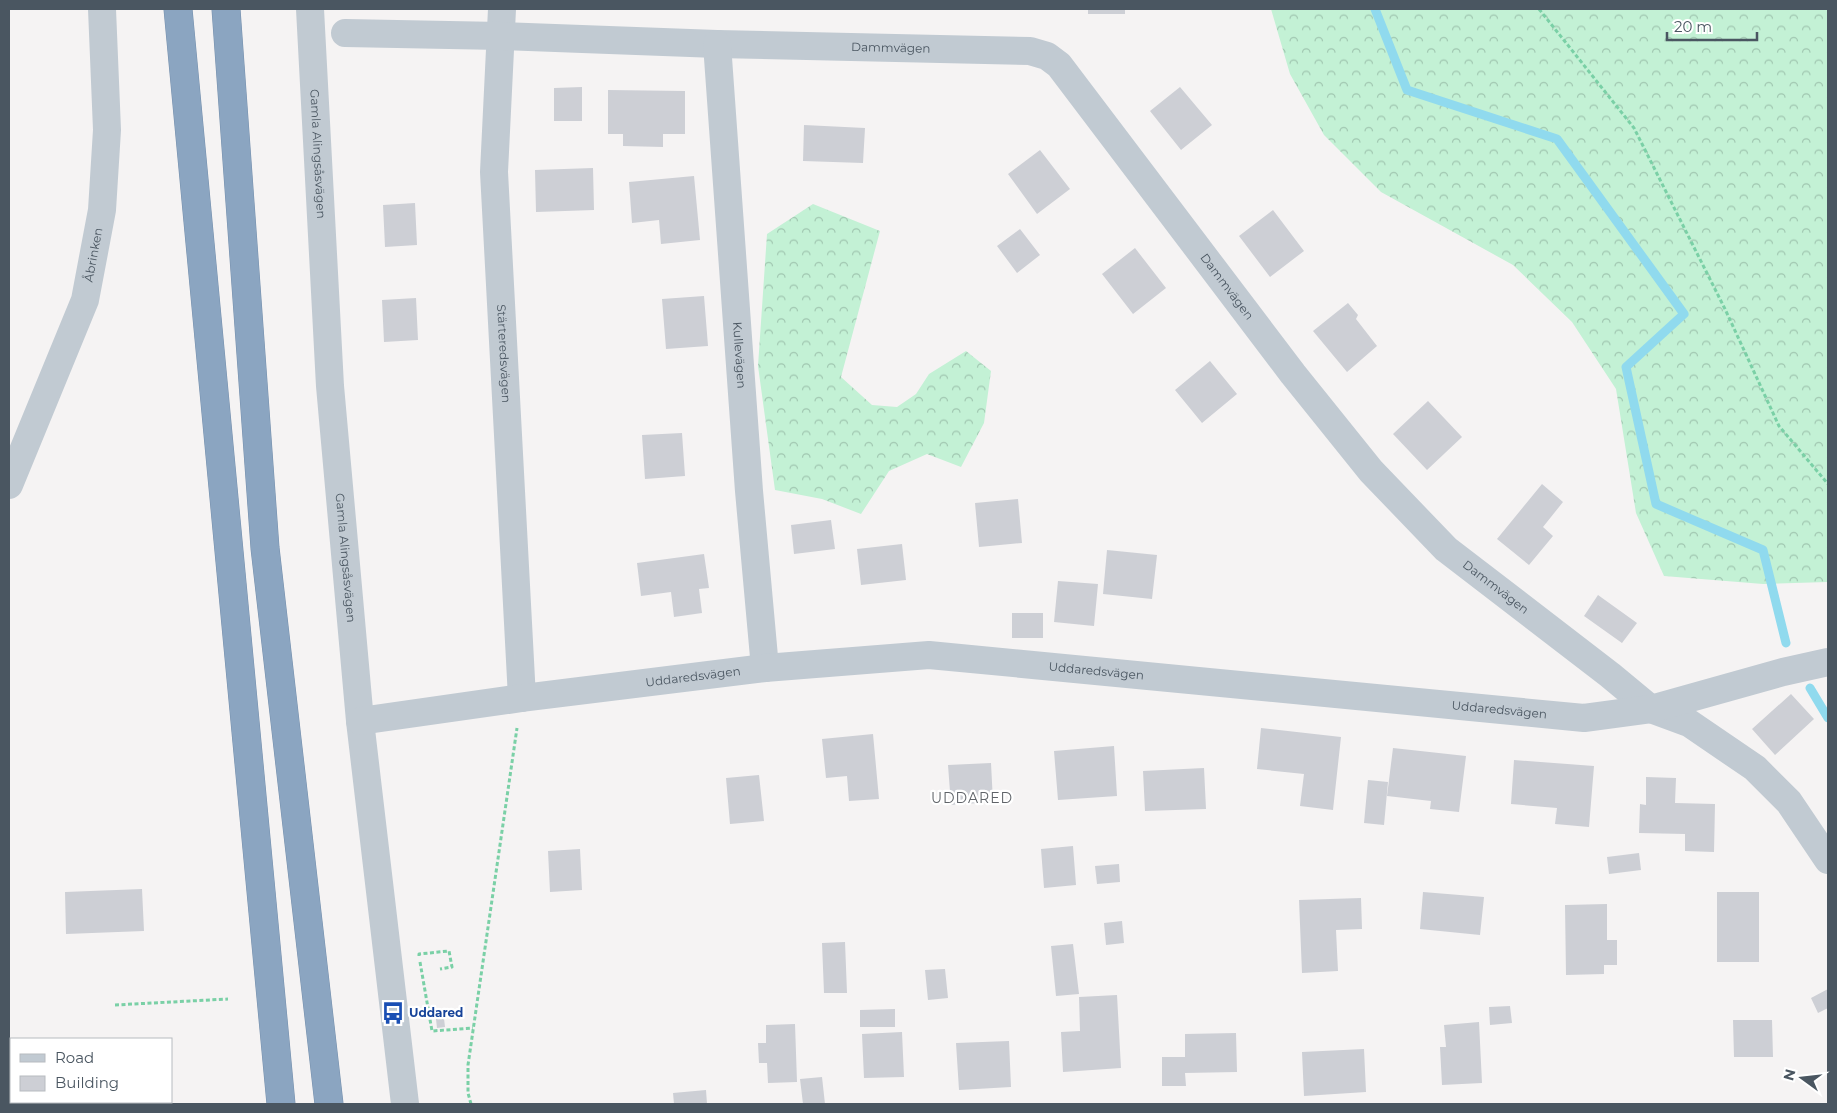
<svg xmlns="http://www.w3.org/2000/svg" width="1837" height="1113" font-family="Montserrat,sans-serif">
	<defs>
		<pattern id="forest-crowns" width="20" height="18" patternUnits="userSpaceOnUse" patternTransform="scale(1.25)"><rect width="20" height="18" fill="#c3f1d5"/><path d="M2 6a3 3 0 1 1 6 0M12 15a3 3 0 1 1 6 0" fill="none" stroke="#a0c6b0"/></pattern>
	</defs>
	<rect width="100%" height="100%" fill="#f5f3f3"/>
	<path fill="url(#forest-crowns)" d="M1271,9H1828V582L1763,584L1664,576L1636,513L1616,389L1572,322L1513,265L1381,192L1324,135L1290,74Z
		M813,204L880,231L841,377L872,405L897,407L916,394L929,374L966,351L991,371L984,423L961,467L927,454L889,471L861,514L822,499L775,490L758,366L767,234Z"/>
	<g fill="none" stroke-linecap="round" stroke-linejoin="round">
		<path stroke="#90daee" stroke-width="9" d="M1375,9L1407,90L1557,139L1684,314L1626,367L1656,504L1763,550L1786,643
			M1810,688L1828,718"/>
	</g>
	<path fill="#cdcfd5" d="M1088,9H1125V14H1088Z
		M582,87V121H554V88Z
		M1180,87L1212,125L1181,150L1150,111Z
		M608,90L685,91V134H663V147L623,146V134H608Z
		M804,125L865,128L863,163L803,161Z
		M1040,150L1070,189L1037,214L1008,174Z
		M593,168L594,210L536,212L535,170Z
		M694,176L700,240L661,244L659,220L632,223L629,182Z
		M415,203L417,245L385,247L383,205Z
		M1273,210L1304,251L1270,277L1239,236Z
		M1020,229L1040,255L1017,273L997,246Z
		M1135,248L1166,288L1133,314L1102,274Z
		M704,296L708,346L666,349L662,299Z
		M416,298L418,340L384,342L382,300Z
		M1348,303L1358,315L1356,319L1377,346L1347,372L1313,331Z
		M1210,361L1237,394L1202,423L1175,390Z
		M1428,401L1462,437L1427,470L1393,434Z
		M682,433L685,476L645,479L642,435Z
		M1542,484L1563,502L1543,527L1553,536L1529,565L1497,539Z
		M1018,499L1022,543L979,547L975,503Z
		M831,520L835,549L794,554L791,525Z
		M902,544L906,580L861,585L857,549Z
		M1107,550L1157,555L1152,599L1103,594Z
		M704,554L709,588L699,589L702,613L674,617L671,592L641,596L637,563Z
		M1058,581L1098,584L1094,626L1054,622Z
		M1598,595L1637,623L1622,643L1584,616Z
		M1012,613H1043V638H1012Z
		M1791,694L1814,719L1775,755L1752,729Z
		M1261,728L1341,737L1333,810L1300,806L1304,774L1257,769Z
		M873,734L879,799L849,801L847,776L826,778L822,739Z
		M1114,746L1117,796L1058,800L1054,751Z
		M1393,748L1466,756L1459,812L1430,809L1431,801L1387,796Z
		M1514,760L1594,766L1589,827L1555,824L1557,808L1511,804Z
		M991,763L993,802L951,805L948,765Z
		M1204,768L1206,809L1145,811L1143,771Z
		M759,775L764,821L730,824L726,778Z
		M1646,777L1676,778L1675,803L1715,804L1714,852L1685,851V834L1639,833L1640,804L1646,805Z
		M1368,780L1388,782L1384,825L1364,823Z
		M1073,846L1076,885L1044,888L1041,849Z
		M580,849L582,890L550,892L548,851Z
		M1639,853L1641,870L1609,874L1607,857Z
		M1119,864L1120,882L1097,884L1095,866Z
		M142,889L144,931L66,934L65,892Z
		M1423,892L1484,897L1480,935L1420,929Z
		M1717,892H1759V962H1717Z
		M1361,898L1362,929L1336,930L1338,971L1302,973L1299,900Z
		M1607,904V940H1617V965H1604V974L1566,975L1565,905Z
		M1122,921L1124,943L1106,945L1104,923Z
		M845,942L847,993H824L822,943Z
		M1073,944L1079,994L1056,996L1051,946Z
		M945,969L948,998L928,1000L925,970Z
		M1828,989V1008L1818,1013L1811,998Z
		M1117,995L1121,1068L1063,1072L1061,1032L1080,1031L1079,997Z
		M1510,1006L1512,1023L1490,1025L1489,1007Z
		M895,1009V1027H860V1010Z
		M435,1010H443L445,1027L437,1028Z
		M1733,1020H1772L1773,1057H1734Z
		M1479,1022L1482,1083L1442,1085L1440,1047H1446L1444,1025Z
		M795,1024L797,1082L768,1083L767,1063H759L758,1043H766V1025Z
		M902,1032L904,1077L864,1078L862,1034Z
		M1236,1033L1237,1072L1185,1073L1186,1086H1162V1057H1185V1034Z
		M1009,1041L1011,1087L959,1090L956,1043Z
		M1364,1049L1366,1092L1304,1096L1302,1052Z
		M822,1077L825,1104H803L800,1079Z
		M706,1090L707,1104H674L673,1093Z"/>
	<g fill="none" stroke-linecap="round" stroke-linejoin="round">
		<defs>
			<path id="highway" d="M178,9L281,1104
				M226,9L265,548L329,1104"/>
		</defs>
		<use href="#highway" stroke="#7690ad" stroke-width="29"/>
		<path stroke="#7ad0a6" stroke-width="3" stroke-dasharray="4 2.5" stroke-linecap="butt" d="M1539,9L1634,128L1725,309L1779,426L1828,484
			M419,956V954L449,951L452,967L440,969
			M420,962L432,1031L473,1028
			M115,1005L228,999
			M471,1104L468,1093V1065L517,728"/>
		<g stroke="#c1cad2" stroke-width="28">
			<path id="s1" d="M310,9L330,386L360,721L405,1104"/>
			<path id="s2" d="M502,9L494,172L522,698"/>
			<path id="s3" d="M345,33L501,36L717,44L1030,51L1047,56L1059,65L1293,374L1371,471L1446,549L1610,675L1651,709L1689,723L1755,768L1789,802L1828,860"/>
			<path id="s4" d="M717,44L749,491L765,668"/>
			<path id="s5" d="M9,485L85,300L102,210L107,130L102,9"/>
			<path id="s6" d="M360,721L522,698L765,668L929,655L1584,718L1651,709L1783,672L1828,662"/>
		</g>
		<use href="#highway" stroke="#8ba5c1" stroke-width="28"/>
	</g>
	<defs>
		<symbol id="bus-bare" viewBox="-9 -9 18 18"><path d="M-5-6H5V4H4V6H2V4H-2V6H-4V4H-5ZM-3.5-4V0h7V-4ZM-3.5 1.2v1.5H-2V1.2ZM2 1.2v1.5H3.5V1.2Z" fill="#1a4fb4" stroke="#fff" stroke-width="2.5" paint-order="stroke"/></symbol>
	</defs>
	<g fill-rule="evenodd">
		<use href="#bus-bare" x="377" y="997" width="32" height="32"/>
	</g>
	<g text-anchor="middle" stroke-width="4.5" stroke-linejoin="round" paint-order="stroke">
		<g font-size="12" fill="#4a5661" stroke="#fff">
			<text dy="4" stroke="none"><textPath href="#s3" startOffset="546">Dammvägen</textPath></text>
			<text dy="4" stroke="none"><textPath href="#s1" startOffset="145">Gamla Alingsåsvägen</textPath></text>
			<text dy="4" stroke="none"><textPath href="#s5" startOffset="246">Åbrinken</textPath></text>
			<text dy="4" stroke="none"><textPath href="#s3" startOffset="996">Dammvägen</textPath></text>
			<text dy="4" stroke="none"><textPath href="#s2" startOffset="345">Stärteredsvägen</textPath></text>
			<text dy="4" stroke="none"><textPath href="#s4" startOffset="312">Kullevägen</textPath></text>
			<text dy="4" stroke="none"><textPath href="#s1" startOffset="550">Gamla Alingsåsvägen</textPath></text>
			<text dy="4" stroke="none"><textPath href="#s3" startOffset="1401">Dammvägen</textPath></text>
			<text dy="4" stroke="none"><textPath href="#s6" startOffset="741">Uddaredsvägen</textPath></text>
			<text dy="4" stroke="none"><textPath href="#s6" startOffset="336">Uddaredsvägen</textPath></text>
			<text dy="4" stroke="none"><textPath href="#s6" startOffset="1146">Uddaredsvägen</textPath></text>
		</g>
		<g font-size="12" font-weight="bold" fill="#164399" stroke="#fff" text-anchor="start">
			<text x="409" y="1017">Uddared</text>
		</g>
		<g font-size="14" letter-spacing="1" fill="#5f6368" stroke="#fff">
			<text x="972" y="803">UDDARED</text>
		</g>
	</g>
	<rect width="1837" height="1113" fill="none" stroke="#4a5661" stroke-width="20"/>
	<rect x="10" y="1038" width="162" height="65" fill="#ffffff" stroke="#b7bbc0"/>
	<rect x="20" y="1054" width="25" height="8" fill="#c1cad2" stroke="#b7bbc0"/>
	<text x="55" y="1063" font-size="15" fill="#4a5661">Road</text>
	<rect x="20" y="1076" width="25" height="15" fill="#cdcfd5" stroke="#b7bbc0"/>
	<text x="55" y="1088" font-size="15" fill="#4a5661">Building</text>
	<g transform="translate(1802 1078) rotate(285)" stroke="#ffffff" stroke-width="4" paint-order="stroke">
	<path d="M0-4L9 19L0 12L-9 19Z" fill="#4a5661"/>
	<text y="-8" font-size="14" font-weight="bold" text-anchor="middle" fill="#4a5661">N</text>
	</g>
	<path d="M1667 32v8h90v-8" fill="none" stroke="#4a5661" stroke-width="2.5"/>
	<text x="1674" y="32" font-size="15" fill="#4a5661" stroke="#ffffff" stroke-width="4" paint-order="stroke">20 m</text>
</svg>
